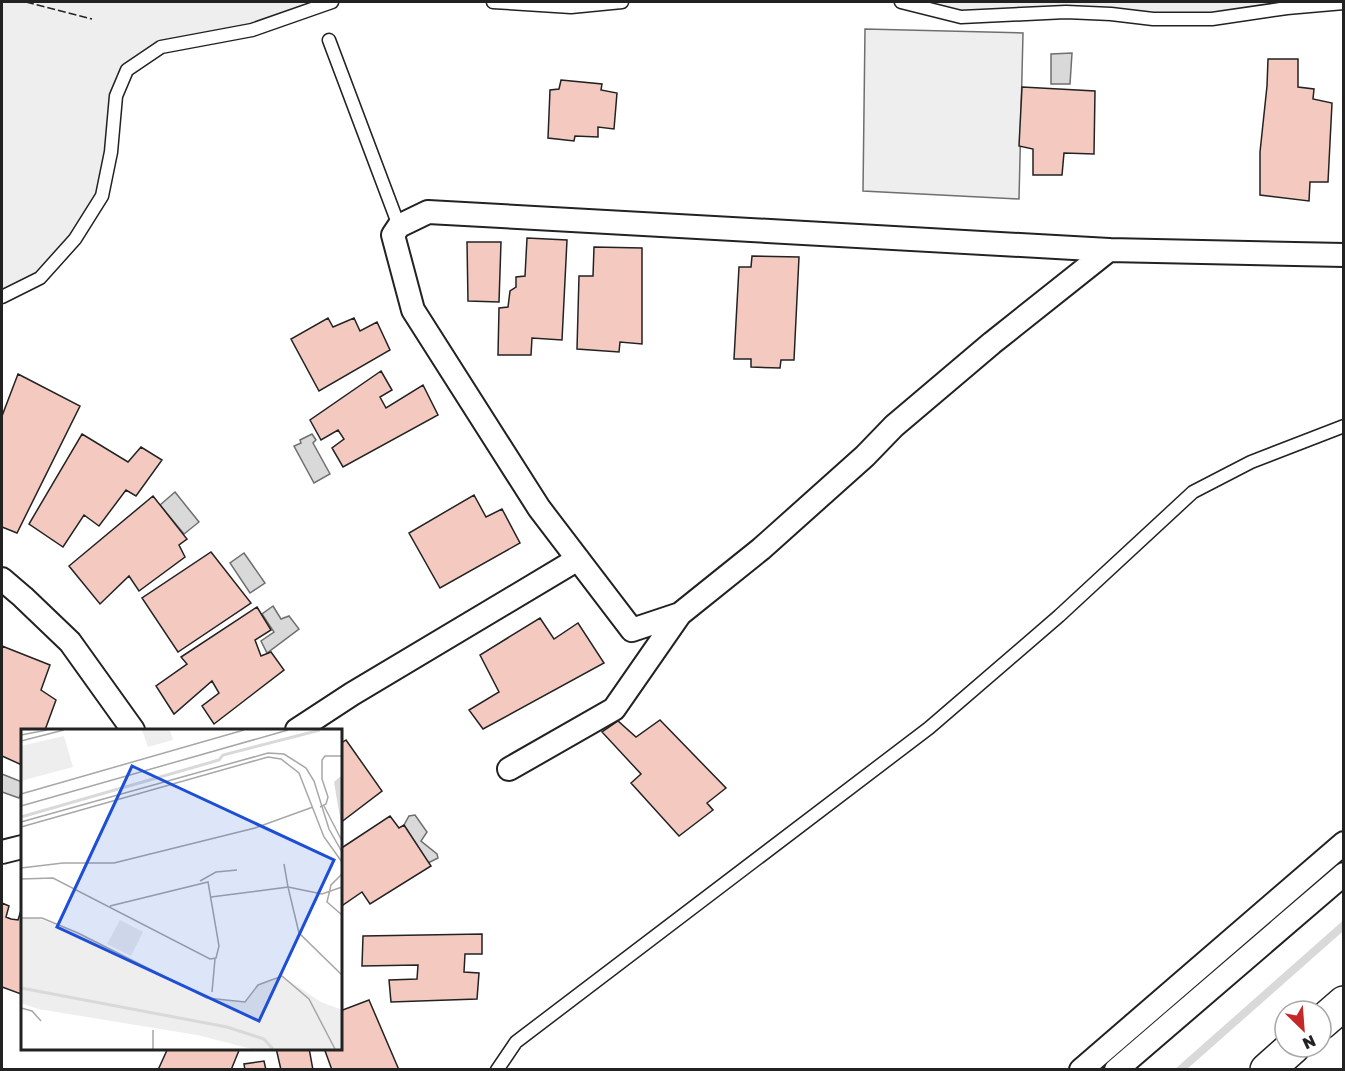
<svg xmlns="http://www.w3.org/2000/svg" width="1345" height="1071" font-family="'Golos Text',sans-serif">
	<rect width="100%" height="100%" fill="#fff"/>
	<path fill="#eee" stroke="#6f6f6f" stroke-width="1.5" d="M2,2H332L252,30L161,47L127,70L102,196L40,278L2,297Z
		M901,2H1343L1212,19L1111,14L961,17Z
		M865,29L1023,33L1019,199L863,191Z"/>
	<path fill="#d9d9d9" stroke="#6f6f6f" stroke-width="1.5" d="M1072,53L1070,84H1051V54Z
		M312,434L316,440L313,443L330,474L314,483L294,446L301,443L300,440Z
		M175,492L199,522L184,534L160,505Z
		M244,553L265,583L250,593L230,563Z
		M273,606L281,619L289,616L299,629L267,653L261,641L274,632L262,614Z
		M2,774L22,782V791L19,798L2,792Z
		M415,815L427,832L421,841L437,854L438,858L428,863L404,825L409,816Z"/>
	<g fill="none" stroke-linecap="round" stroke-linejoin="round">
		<path stroke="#d9d9d9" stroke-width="8" d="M1180,1070L1344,925"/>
	</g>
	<path fill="#f3c9c0" stroke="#222" stroke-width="1.5" d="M1268,59H1298V87L1314,89L1313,99L1332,103L1328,182H1310L1309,201L1260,195V152L1267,86Z
		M561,80L602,84L601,90L617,93L614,129L598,127V137L575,136L574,141L548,138L550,90L559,89Z
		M1022,87L1095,91L1094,154L1064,153L1062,175H1033V149L1019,146Z
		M527,238L567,240L562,340L532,338L531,355H498L499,308L508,307L510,291L516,287V277L525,276Z
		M467,242H501L499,302L468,301Z
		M594,247L642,248V344L620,342L619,352L577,349L579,276H593Z
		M752,256L799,257L794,360H781L780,368L751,367V359H734L739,267H751Z
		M328,318L333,327L354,318L360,331L377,322L390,350L319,391L291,339Z
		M381,371L392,390L380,397L386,408L423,385L438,415L343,467L332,448L344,439L338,430L321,440L310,420Z
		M18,374L80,406L17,533L2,527V416Z
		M82,434L128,462L141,447L162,460L136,496L126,490L99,526L84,515L63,547L29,524Z
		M474,495L486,517L502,509L520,543L440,588L409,533Z
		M153,496L187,539L179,545L185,557L139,591L129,576L100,604L69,566Z
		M211,552L251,603L178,652L142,598Z
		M257,607L271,630L255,640L261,656L271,652L284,670L214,724L202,706L219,693L212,681L174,714L156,686L187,664L181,657Z
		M540,618L554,639L578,623L604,663L483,729L469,710L499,692L480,655Z
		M2,646L50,665L41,690L56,700L45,730H22V765L2,756Z
		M660,720L726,788L707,803L713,810L679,836L631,783L641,774L602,732L618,721L636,737Z
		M346,740L382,791L340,823V744Z
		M390,816L399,828L404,825L431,866L370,904L362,892L340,907V849Z
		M2,903L9,906L6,917L11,919L18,920L22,907L21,994L2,987Z
		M482,934V954H465L464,972L479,973L477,999L391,1002L389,980L417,979L418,965L362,966L363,936Z
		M369,1000L399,1070H332L324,1048H340V1011Z
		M168,1048H240L231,1070H158Z
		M276,1048H309L313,1070H281Z
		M264,1061L266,1070H245L244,1064Z"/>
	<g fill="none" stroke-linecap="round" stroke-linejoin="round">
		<defs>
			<path id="lane" d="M493,2L571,7L622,2
				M901,2L961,17L1066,12L1111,14L1153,19H1212L1287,8L1344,3
				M329,40L399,226
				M2,297L40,278L75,239L102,196L111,152L116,96L127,70L161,47L252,30L332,2
				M497,1070L516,1042L929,728L1059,616L1193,492L1251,462L1344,426"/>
			<path id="street" d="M1109,250L992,343L894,426L865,456L761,549L680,614L632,630L539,508L413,310L393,235L399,226L428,212L1109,250L1344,255
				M2,579L23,597L70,642L133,730
				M297,730L352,694L578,559
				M509,769L614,709L680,614
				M2,852L22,847
				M1081,1070L1344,843
				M1116,1070L1344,874"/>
			<path id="highway" d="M1321,1023L1344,1003
				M1267,1070L1293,1047"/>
		</defs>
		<use href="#lane" stroke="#222" stroke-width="15"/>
		<use href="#street" stroke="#222" stroke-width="26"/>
		<use href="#highway" stroke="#222" stroke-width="36"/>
		<use href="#lane" stroke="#fff" stroke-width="12"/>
		<use href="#street" stroke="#fff" stroke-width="22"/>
		<use href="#highway" stroke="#fff" stroke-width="33"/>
		<path stroke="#222" stroke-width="1.5" stroke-dasharray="8 3" stroke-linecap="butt" d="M26,2L92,19"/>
	</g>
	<g transform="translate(21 729)">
		<rect width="321" height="321" fill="#fff"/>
		<path d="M121,1H149L152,11L127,18ZM43,7L52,38L0,52V17ZM0,189H16L57,204L186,269L224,273L237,256L261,247L300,273L321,281V320H231L176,306L17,280L0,274ZM99,191L122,203L110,227L86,215Z" fill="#eee"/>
		<path d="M321,46V100L313,53Z" fill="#d9d9d9"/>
		<path fill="none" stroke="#d9d9d9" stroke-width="3" d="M0,88L198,31L202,26L299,1M0,259L206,298L243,310L252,320"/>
		<path fill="none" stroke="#a7a7a7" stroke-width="1.5" d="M0,6L26,1M0,12L43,1M0,65L223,1M0,77L267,1M303,77L321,112M299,78L305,75L307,68L301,50V31L304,27H321M0,93L247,24L263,25L285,39L293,52L308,100L321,123M0,98L247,28L260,30L278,44L303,108L321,133M0,139L42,134H93L234,99L292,78M321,145L310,156L306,173L321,186M0,150L32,149L189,230L195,229L198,217L187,153L89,177M179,152L195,143L216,141M321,158L301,165L267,158L278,204L321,246M190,168L267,158L263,135M0,189H21L57,204L186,269L224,273L237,256L261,247L288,270L314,320M191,263L194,230M0,279L11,282L20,292M132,301V320"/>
		<path fill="#1d4ed8" fill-opacity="0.15" stroke="#1d4ed8" stroke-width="3" d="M111,37L313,131L238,292L36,198Z"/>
		<rect width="321" height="321" fill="none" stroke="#222" stroke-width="3"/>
	</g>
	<rect width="1345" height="1071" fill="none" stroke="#222222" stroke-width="6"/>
	<g transform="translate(1303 1029) rotate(155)"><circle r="28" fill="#ffffff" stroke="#a7a7a7" stroke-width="1.5"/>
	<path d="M0-4.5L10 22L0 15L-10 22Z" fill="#c62828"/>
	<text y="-9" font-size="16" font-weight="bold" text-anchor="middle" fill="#222222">N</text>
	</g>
</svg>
